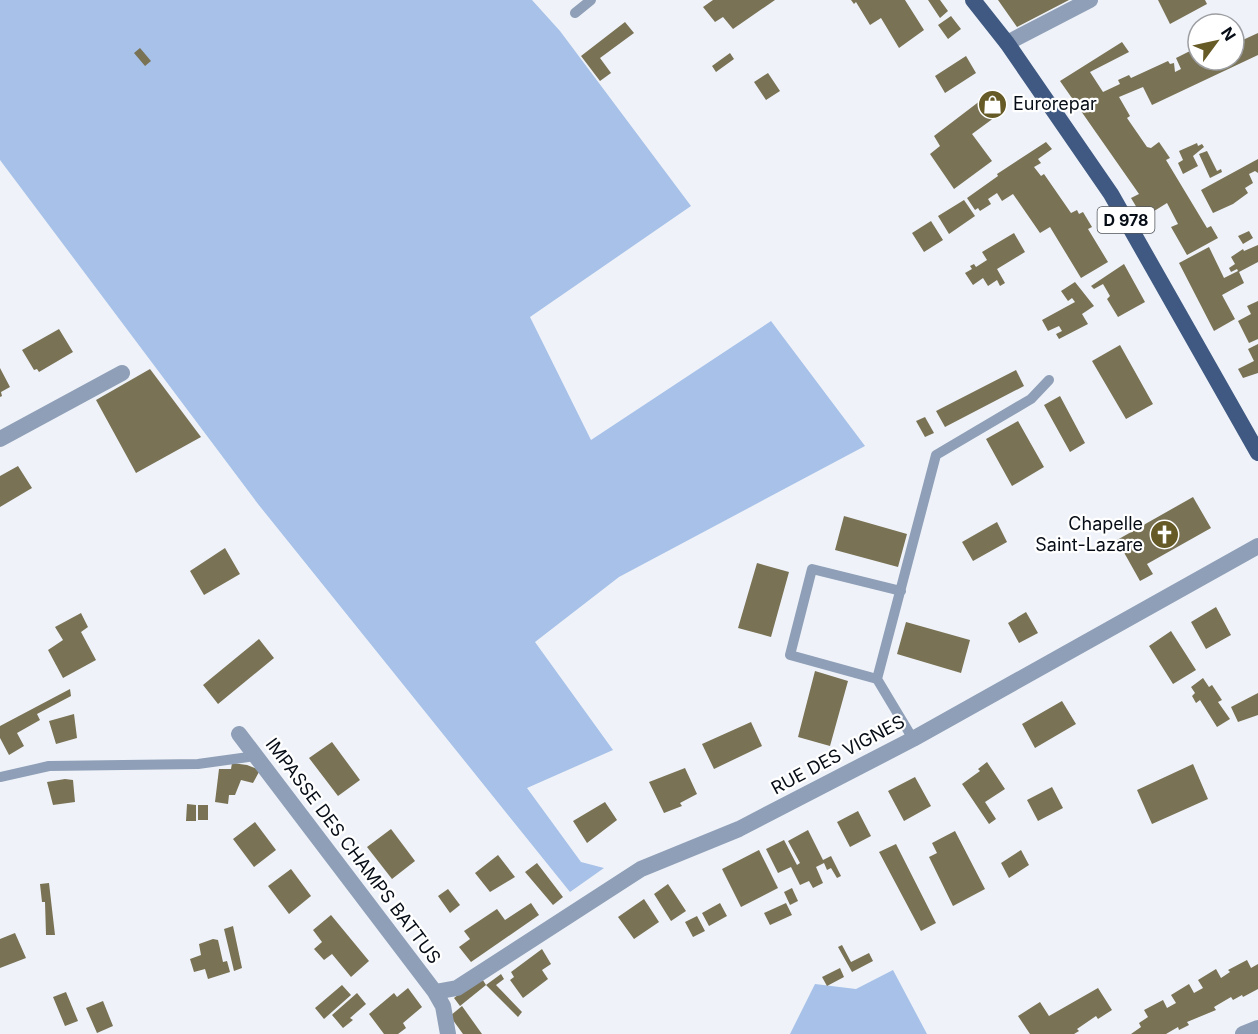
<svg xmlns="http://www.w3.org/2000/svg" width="1258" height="1034" font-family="Inter,sans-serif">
	<rect width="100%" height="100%" fill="#eff3f9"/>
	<path fill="#a7c1e8" d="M0,0H532L560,31L691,206L530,317L591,440L771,321L865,446L619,577L535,642L613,750L527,788L581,862L604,868L570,892L258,504L0,160Z
		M893,970L927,1034H790L815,984L856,989Z"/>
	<path fill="#797254" d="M713,0H775L733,29L723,17L715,22L703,7Z
		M851,0H905L924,30L899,48L881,18L870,25L856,2L854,4Z
		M928,0H940L948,11L940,18Z
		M998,0H1069L1017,27Z
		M1158,0H1205L1207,4L1170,24Z
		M951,16L961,29L948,39L938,25Z
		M625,22L634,33L600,58L611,73L600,81L581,56Z
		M1258,33V55L1152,105L1143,87L1119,97L1130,116L1127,118L1147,147L1151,148L1159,142L1170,158L1166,160L1207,228L1211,226L1218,238L1187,255L1171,227L1178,224L1167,203L1143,218L1131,198L1139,194L1060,81L1122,42L1129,52L1090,72L1103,92L1120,84L1118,80L1129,75L1131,78L1168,61L1170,64L1174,63L1175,72L1181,69L1176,58L1198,47V60H1234V44Z
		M140,48L151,61L145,66L134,53Z
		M730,53L734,59L716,72L712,66Z
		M966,56L976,73L945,93L935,76Z
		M768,73L780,91L766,100L754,82Z
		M989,94L1002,112L972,134L992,161L954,189L930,154L940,146L934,136Z
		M1046,142L1052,149L1038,159L1041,163L1034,167L1041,176L1044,174L1071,213L1077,210L1079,214L1083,212L1092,227L1088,229L1108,262L1081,278L1050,227L1040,233L1013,194L1002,201L997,193L988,199L991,204L980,211L978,208L975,210L967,198L998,176L997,174Z
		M1197,143L1198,146L1202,144L1204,147L1193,156L1198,166L1183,174L1178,163L1183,160L1179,151Z
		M1207,151L1217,171L1221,169L1222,172L1210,178L1199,154Z
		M1258,159V173L1255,171L1249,174L1253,183L1245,188L1248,193L1233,204L1213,213L1201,190Z
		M964,200L975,216L949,234L938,216Z
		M931,221L943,240L924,252L912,233Z
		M1249,231L1253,238L1243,244L1238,236Z
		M1014,233L1025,252L997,269L1005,283L1000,286L997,280L988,286L983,278L973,285L965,273L972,269L970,266L974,264L976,267L987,260L982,252Z
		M1258,245V262L1239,272L1244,283L1222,295L1235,319L1214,331L1179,263L1209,247L1224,278L1238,271L1237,269L1231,272L1229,268L1235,264L1231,257L1243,249L1244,251Z
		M1124,264L1145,302L1118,317L1107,299L1110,296L1103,284L1094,289L1091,286Z
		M1075,282L1094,306L1082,314L1088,324L1059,339L1056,334L1062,331L1059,326L1048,331L1042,320L1075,302L1072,298L1068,301L1061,291Z
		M1258,301V339L1249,343L1238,321L1251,314L1247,306Z
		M59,329L73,352L39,372L37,369L34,370L22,350Z
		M1258,344V373L1243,378L1238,369L1254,361L1248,349Z
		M1120,345L1153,404L1126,419L1092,361Z
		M0,368L10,387L1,392L2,396L0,397Z
		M150,369L201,437L136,473L96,400Z
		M1016,370L1024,386L945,427L936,411Z
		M1060,396L1085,443L1070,452L1044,405Z
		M925,417L934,433L925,437L916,421Z
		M1018,421L1044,467L1012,486L986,439Z
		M18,466L32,488L0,507V476Z
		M1193,497L1211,528L1147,564L1153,574L1140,581L1117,540Z
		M844,516L907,534L898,567L835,550Z
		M997,522L1007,542L973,561L962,542Z
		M225,548L240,574L204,595L190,571Z
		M757,563L789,572L771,637L738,628Z
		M1216,607L1231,635L1206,649L1191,622Z
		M1026,612L1038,633L1019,643L1008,623Z
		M81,613L88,627L81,632L96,660L63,678L48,650L63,640L55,627Z
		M906,622L970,640L961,673L897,654Z
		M1171,631L1196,670L1173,684L1149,646Z
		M259,639L274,658L218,704L203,685Z
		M815,671L848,681L830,746L798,737Z
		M1203,678L1209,687L1212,685L1222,700L1218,702L1230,719L1217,727L1200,700L1196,703L1192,696L1195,693L1191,687Z
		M70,689L71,696L37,714L40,720L17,733L24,746L9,755L0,738V726Z
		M1258,693V715L1238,722L1231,707Z
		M1062,701L1076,724L1035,748L1022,724Z
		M74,714L77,738L56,744L49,721Z
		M751,722L762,746L714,769L702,744Z
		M332,742L360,780L338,796L309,758Z
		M987,762L1005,789L985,802L996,819L989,824L962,784L980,771L978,769Z
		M232,763L247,765L260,770L253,783L241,780L235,795H229L228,804L215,802L219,769H231Z
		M1193,764L1208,799L1152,824L1137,790Z
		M685,768L697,794L680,803L682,806L664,813L649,782Z
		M915,777L931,806L904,821L888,791Z
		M65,779L73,780L75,802L53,805L47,782Z
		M1052,787L1063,808L1038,821L1027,800Z
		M605,802L617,820L587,843L573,821Z
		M187,804L196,805V821H186Z
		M198,805H208V820H198Z
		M858,811L871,836L850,847L837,822Z
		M255,822L276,850L254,867L233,839Z
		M391,829L415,861L392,879L367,847Z
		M808,830L823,860L831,856L841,876L837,878L831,868L827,870L824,863L816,867L823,883L813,888L809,881L800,885L791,867L778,873L766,849L784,840L797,865L800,863L788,841Z
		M955,831L985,889L953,906L929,857L937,853L932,843Z
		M896,844L936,923L921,931L879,852Z
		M759,850L778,888L741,907L722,869Z
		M1021,850L1029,865L1009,878L1001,863Z
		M498,855L515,877L490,892L475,873Z
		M537,863L563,897L553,905L525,872Z
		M291,869L311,896L289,914L268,886Z
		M49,883L55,935H46L45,902H42L40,884Z
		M668,884L686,911L671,921L654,894Z
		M792,888L798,901L790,905L784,892Z
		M448,889L460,905L450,913L438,896Z
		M644,899L659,922L634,939L618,917Z
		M531,903L539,915L471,962L459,947L470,939L464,931L497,909L505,920Z
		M720,903L727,916L709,926L702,913Z
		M786,903L792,915L770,925L764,913Z
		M331,915L369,961L351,977L332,954L324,960L314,949L322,942L313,930Z
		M697,916L705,931L693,937L685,922Z
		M233,926L242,968L234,971L224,929Z
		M15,933L26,958L0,968V939Z
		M213,939L218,940L223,962L227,961L230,972L208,979L205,969L194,972L190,959L201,955L199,944Z
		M842,945L851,962L869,953L873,961L852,972L838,947Z
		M542,949L551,964L542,970L548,979L523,998L510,980L514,977L511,972Z
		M1247,960L1251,968L1258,964V989L1243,997L1242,995L1233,1000L1231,997L1214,1007L1216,1010L1187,1022L1189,1025L1179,1030L1178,1027L1166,1034H1131L1141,1027L1139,1023L1148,1017L1144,1010L1163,1000L1167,1008L1176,1003L1171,995L1189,984L1194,993L1203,988L1198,980L1216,969L1221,978L1230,972L1228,970Z
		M840,968L844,977L827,986L822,977Z
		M501,974L504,979L496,985L522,1012L518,1017L486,985Z
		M481,977L486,985L460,1006L454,998Z
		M342,985L351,995L324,1019L315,1008Z
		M408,988L422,1007L403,1023L406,1028L398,1034H384L369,1014L394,993L397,997Z
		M1098,988L1112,1010L1098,1019L1096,1016L1077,1029L1079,1031L1074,1034H1030L1018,1016L1040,1002L1049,1016Z
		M66,992L78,1021L65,1026L53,997Z
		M357,993L366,1004L350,1018L353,1020L343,1028L332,1015Z
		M103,1001L113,1026L97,1033L86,1008Z
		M462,1006L482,1034H463L450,1016Z"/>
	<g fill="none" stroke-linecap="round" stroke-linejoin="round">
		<path stroke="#8f9fb7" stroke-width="10" d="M575,13L591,0
			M901,591L812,569L790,655L877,679L936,455L1031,399L1049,380
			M877,679L913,739
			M0,777L49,766L198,764L256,756"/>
		<path stroke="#8f9fb7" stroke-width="16" d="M1007,43L1090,0
			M0,439L122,373
			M239,734L435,992L443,1006L448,1034
			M435,992L457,988L641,869L739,829L913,739L1258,546
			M1243,1034L1258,1028"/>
		<path stroke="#3f5982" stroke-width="16" d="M973,0L1007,43L1111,194L1258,453"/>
	</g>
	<defs>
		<symbol id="shop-disc" viewBox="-11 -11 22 22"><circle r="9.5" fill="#665a27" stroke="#fff"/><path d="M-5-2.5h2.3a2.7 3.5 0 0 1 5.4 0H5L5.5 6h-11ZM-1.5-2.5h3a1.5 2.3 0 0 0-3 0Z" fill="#fff"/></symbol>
		<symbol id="church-disc" viewBox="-11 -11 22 22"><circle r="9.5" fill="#665a27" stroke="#fff"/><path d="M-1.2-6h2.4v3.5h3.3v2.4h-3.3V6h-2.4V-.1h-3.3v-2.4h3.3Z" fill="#fff"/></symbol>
	</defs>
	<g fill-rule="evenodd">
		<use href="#shop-disc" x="976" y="88" width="33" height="33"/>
		<use href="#church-disc" x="1148" y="518" width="33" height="33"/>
	</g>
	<g text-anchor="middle" stroke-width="4.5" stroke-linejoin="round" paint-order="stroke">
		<rect fill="#fff" stroke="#51565c" stroke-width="1.5" x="1097.5" y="207" width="57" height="26" rx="4.5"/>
		<g font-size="16" font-weight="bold" fill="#070d16">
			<text x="1126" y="226">D 978</text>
		</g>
		<g font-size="18" fill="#070d16" stroke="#fff" text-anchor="start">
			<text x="1013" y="110">Eurorepar</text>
			<text x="1143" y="530" text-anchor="end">Chapelle<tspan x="1143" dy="21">Saint-Lazare</tspan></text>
		</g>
		<g font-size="18" fill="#070d16" stroke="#fff">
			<text transform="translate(838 755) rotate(-28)" y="6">RUE DES VIGNES</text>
			<text transform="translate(353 851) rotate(53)" y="6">IMPASSE DES CHAMPS BATTUS</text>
		</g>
	</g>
	<g transform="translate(1216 42) rotate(57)"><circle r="28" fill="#ffffff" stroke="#9c9ea2" stroke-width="1.5"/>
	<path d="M0-4.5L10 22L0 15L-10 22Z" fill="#665a27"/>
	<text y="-9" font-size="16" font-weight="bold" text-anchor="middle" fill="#070d16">N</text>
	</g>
</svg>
